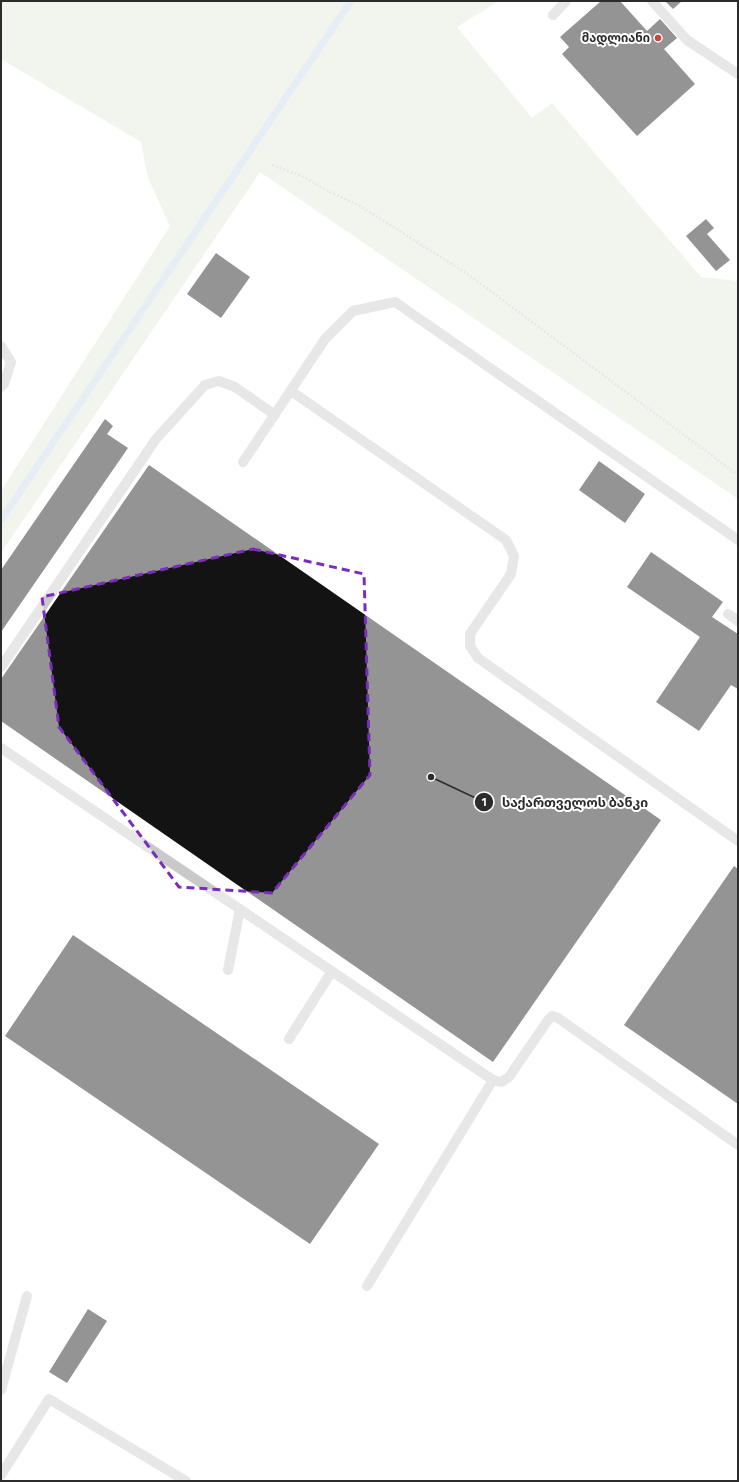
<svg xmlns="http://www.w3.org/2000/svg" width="739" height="1482" font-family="'Titillium Web','Noto Sans Georgian',sans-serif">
	<rect width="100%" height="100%" fill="#fff"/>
	<path fill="#e0e8da" d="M1,1H499L457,27L532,118L552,103L701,277L738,281V499L260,172L1,553V491L170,226L148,178L141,142L1,59Z"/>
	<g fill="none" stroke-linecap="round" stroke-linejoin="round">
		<path stroke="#c8d8e6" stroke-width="7" d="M1,520L351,1"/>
	</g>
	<path fill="#131313" d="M601,1H620L647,31L660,19L677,38L664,49L695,84L637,136L562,54L569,47L560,37Z
		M665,1H682L673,9Z
		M706,219L714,228L707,234L730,260L716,271L686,236Z
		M216,253L250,277L221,318L187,294Z
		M105,419L113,426L107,434L128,448L1,632V570Z
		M599,461L645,494L625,523L579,490Z
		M149,465L661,820L493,1062L1,721V679Z
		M651,552L723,602L712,617L738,634V689L731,685L699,731L656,702L700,637L627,587Z
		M734,866L738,869V1104L624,1025Z
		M73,935L379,1144L310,1244L5,1036Z
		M88,1309L107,1321L67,1383L49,1372Z"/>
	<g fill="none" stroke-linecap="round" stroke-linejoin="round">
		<path stroke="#c9c9c9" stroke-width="2.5" stroke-dasharray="2 2" stroke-linecap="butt" d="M272,165L302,176L328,191L360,206L466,273L738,475"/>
		<path stroke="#c9c9c9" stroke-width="10" d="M652,1L687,40L738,74
			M553,15L566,1
			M1,346L11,362L4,384L1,387
			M291,391L506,540L514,556L511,574L470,634V646L478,658L738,841
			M243,462L325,339L353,311L395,302L738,540
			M728,614L738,621
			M1,667L156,439L205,385L219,381L235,387L275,415
			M1,748L493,1080L501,1082L509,1077L548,1020L552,1016L558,1018L738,1145
			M228,970L240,909
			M289,1039L332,971
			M367,1286L493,1080
			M1,1390L27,1296
			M1,1475L49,1399L186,1481"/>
	</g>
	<path d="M0 0H739V1482H0ZM253,549L364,574L370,775L272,893L179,887L59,727L42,597Z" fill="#fff" fill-opacity=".55" fill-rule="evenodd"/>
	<path fill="none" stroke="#7b2cbf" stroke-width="3" stroke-dasharray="8 5" stroke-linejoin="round" d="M253,549L364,574L370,775L272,893L179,887L59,727L42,597Z"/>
	<circle fill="#cf4341" stroke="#fff" stroke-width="1.5" cx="658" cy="38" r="4"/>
	<g text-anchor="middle" stroke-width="4" stroke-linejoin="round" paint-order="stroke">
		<g font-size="12" font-weight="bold" fill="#2c2c2c" stroke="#fff" text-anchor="end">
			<text x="650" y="42">მადლიანი</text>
		</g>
	</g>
	<path fill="none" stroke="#2c2c2c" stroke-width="1.5" d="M431 777L484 802"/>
	<g fill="#2c2c2c" stroke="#fff" stroke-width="1.5">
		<circle cx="431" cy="777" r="4"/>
		<circle cx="484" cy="802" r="10"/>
	</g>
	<g font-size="12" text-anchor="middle" font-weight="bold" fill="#fff">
		<text x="484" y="806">1</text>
	</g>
	<g font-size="13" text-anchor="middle" font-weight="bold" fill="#2c2c2c" stroke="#fff" stroke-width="4" stroke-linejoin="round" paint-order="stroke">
		<text x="575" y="807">საქართველოს ბანკი</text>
	</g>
	<rect width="739" height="1482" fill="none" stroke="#2c2c2c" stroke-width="4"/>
</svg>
